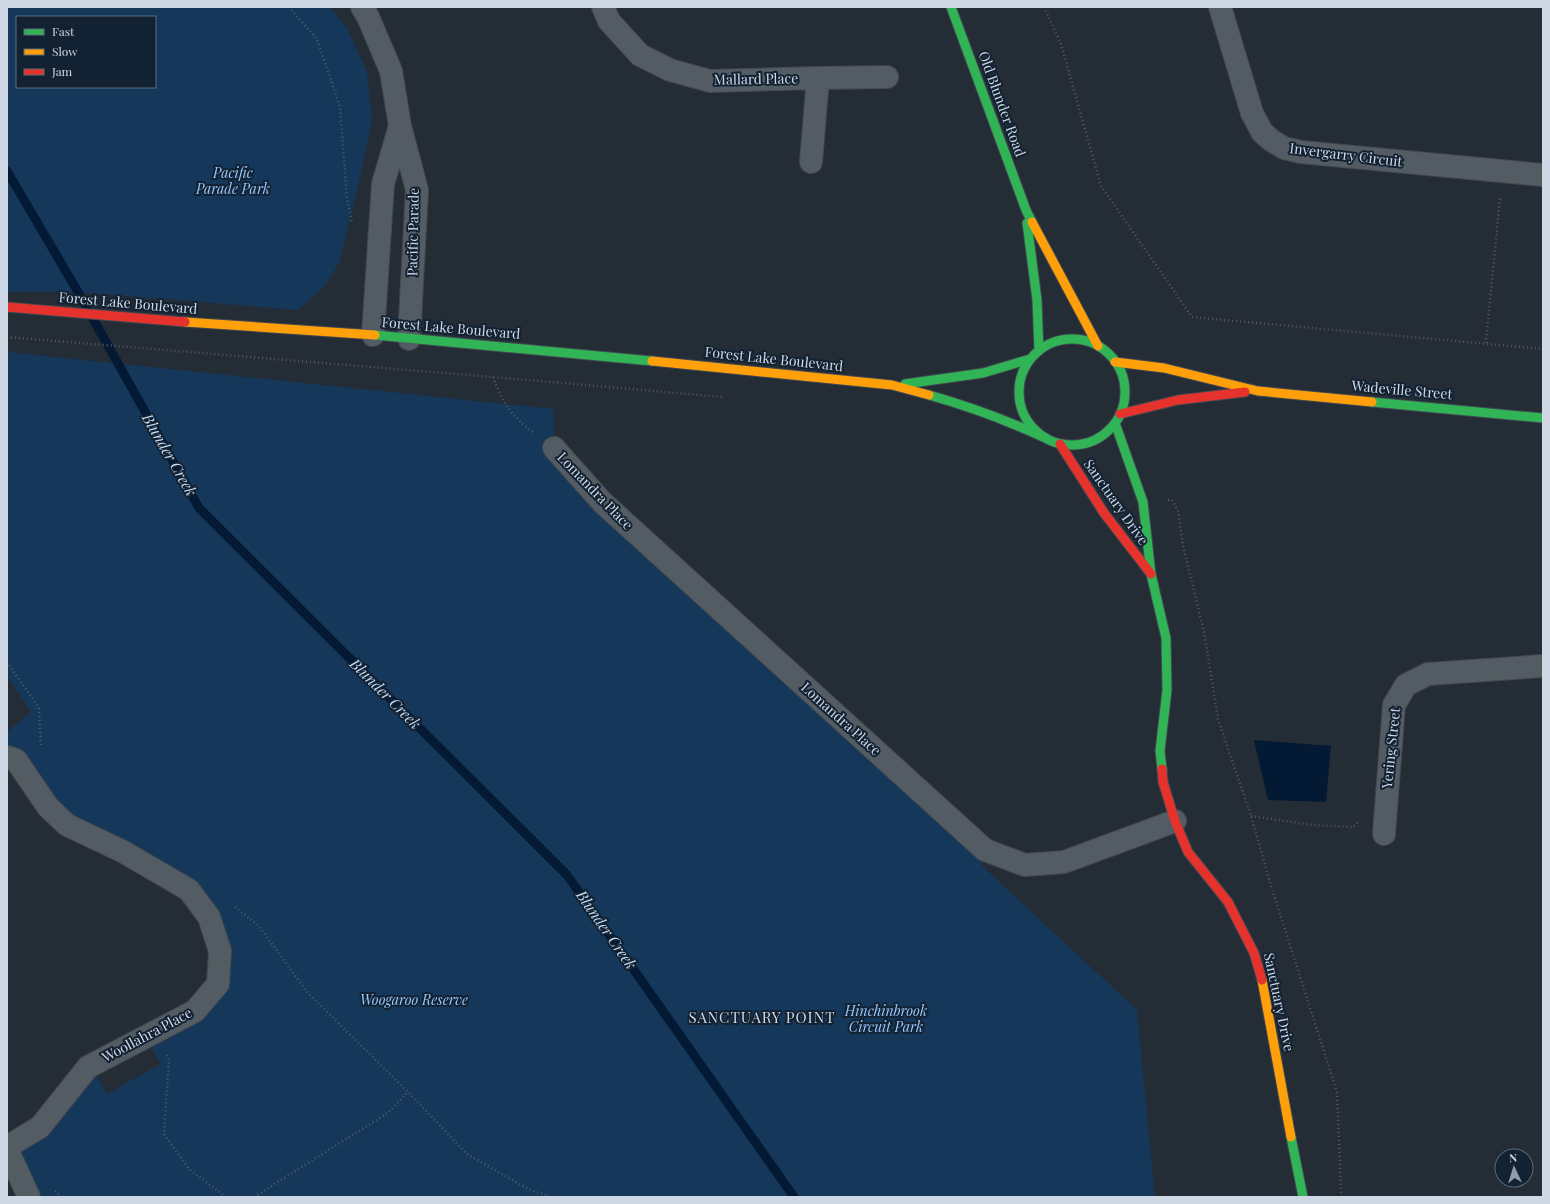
<svg xmlns="http://www.w3.org/2000/svg" width="1550" height="1204" font-family="'Playfair Display',serif">
	<rect width="100%" height="100%" fill="#242c35"/>
	<path fill="#15385a" fill-rule="evenodd" d="M7,7H330L347,28L367,72L372,119L358,186L340,261L324,287L298,310L78,292H7ZM17,17H155V87H17Z
		M7,352L553,409L554,448L985,850L982,866L1137,1010L1155,1197H29L7,1149L88,1067L195,1011L220,951L189,890L67,825L7,757V732L31,712L7,675ZM147,1040L161,1064L107,1094L94,1071Z"/>
	<path fill="#031934" d="M1254,740L1331,746L1326,802L1268,800Z"/>
	<g fill="none" stroke-linecap="round" stroke-linejoin="round">
		<path stroke="#031934" stroke-width="9" d="M7,171L78,292L199,508L567,875L794,1197"/>
		<defs>
			<path id="street" d="M362,7L368,17L391,71L400,126L417,190L409,339
				M603,7L609,21L640,55L670,70L710,81L818,78
				M1220,7L1252,113L1262,132L1271,140L1284,148L1301,152L1543,175
				M811,162L818,78L887,77
				M373,335L383,184L400,126
				M554,448L602,502L985,850L1025,865L1064,862L1175,821
				M7,757L16,760L48,807L67,825L122,851L189,890L209,917L220,951L218,984L195,1011L88,1067L40,1127L7,1147
				M1384,834L1394,705L1406,685L1428,674L1543,666
				M7,1149L29,1197"/>
			<path id="fast" d="M951,7L1026,210L1032,222
				M1027,223L1037,300L1039,351
				M375,335L652,361
				M1019 392a53 53 0 1 1 106 0a53 53 0 1 1-106 0Z
				M905,384L983,373L1030,359
				M929,395C968,406 1006,420 1043,437
				M1372,402L1543,418
				M1115,423L1143,502L1151,574L1166,638L1167,690L1160,751L1162,769
				M1291,1137L1303,1197"/>
			<path id="slow" d="M1032,222L1098,346
				M185,322L375,335
				M652,361L892,385L929,395
				M1115,362L1164,368L1258,391L1372,402
				M1262,980L1291,1137"/>
			<path id="jam" d="M7,307L185,322
				M1120,414L1178,400L1245,392
				M1060,444L1104,513L1151,574
				M1162,769L1163,782L1175,821L1188,852L1228,902L1254,953L1262,980"/>
		</defs>
		<use href="#street" stroke="#414850" stroke-width="24"/>
		<use href="#fast" stroke="#414850" stroke-width="11"/>
		<use href="#slow" stroke="#414850" stroke-width="11"/>
		<use href="#jam" stroke="#414850" stroke-width="11"/>
		<path stroke="#545a60" stroke-width="2.5" stroke-dasharray="1 3" stroke-linecap="butt" d="M289,7L317,39L340,107L347,199L352,223
			M1044,7L1061,44L1101,186L1192,317L1543,349
			M7,337L493,377L723,397
			M1486,343L1500,197
			M493,377C502,402 512,417 534,433
			M1168,500H1172L1178,511L1183,546L1204,632L1218,719L1251,816L1271,886L1337,1092L1341,1191L1342,1197
			M7,662L39,708L41,747
			M1251,816L1313,825L1353,827L1358,822
			M235,907L258,925L308,993L408,1092L467,1154L528,1189L551,1197
			M167,1055L169,1059L164,1134L189,1169L226,1197
			M55,1191L62,1197
			M254,1197L389,1112L408,1092"/>
		<use href="#street" stroke="#545c63" stroke-width="22"/>
		<use href="#fast" stroke="#30b455" stroke-width="9"/>
		<use href="#slow" stroke="#ff9f0a" stroke-width="9"/>
		<use href="#jam" stroke="#e5322d" stroke-width="9"/>
	</g>
	<g text-anchor="middle" stroke-width="4" stroke-linejoin="round" paint-order="stroke">
		<g font-size="14" fill="#cfd9e5" stroke="#132233">
			<text transform="translate(756 79) rotate(-1)" y="5">Mallard Place</text>
			<text transform="translate(1002 104) rotate(70)" y="5">Old Blunder Road</text>
			<text transform="translate(1346 155) rotate(7)" y="5">Invergarry Circuit</text>
			<text transform="translate(413 232) rotate(-89)" y="5">Pacific Parade</text>
			<text transform="translate(128 303) rotate(5)" y="5">Forest Lake Boulevard</text>
			<text transform="translate(451 328) rotate(5)" y="5">Forest Lake Boulevard</text>
			<text transform="translate(774 359) rotate(6)" y="5">Forest Lake Boulevard</text>
			<text transform="translate(1402 390) rotate(5)" y="5">Wadeville Street</text>
			<text transform="translate(595 491) rotate(46)" y="5">Lomandra Place</text>
			<text transform="translate(1116 502) rotate(55)" y="5">Sanctuary Drive</text>
			<text transform="translate(841 719) rotate(42)" y="5">Lomandra Place</text>
			<text transform="translate(1391 748) rotate(-84)" y="5">Yering Street</text>
			<text transform="translate(1279 1002) rotate(78)" y="5">Sanctuary Drive</text>
			<text transform="translate(147 1035) rotate(-28)" y="5">Woollahra Place</text>
		</g>
		<g font-size="14" font-style="italic" fill="#96c7fd" stroke="#132233">
			<text x="233" y="178">Pacific<tspan x="233" dy="16">Parade Park</tspan></text>
			<text x="414" y="1005">Woogaroo Reserve</text>
			<text x="886" y="1016">Hinchinbrook<tspan x="886" dy="16">Circuit Park</tspan></text>
		</g>
		<g font-size="15" font-style="italic" fill="#c4ddf8" stroke="#132233">
			<text transform="translate(169 455) rotate(60)" y="5">Blunder Creek</text>
			<text transform="translate(385 694) rotate(45)" y="5">Blunder Creek</text>
			<text transform="translate(606 930) rotate(55)" y="5">Blunder Creek</text>
		</g>
		<g font-size="15" letter-spacing="1" fill="#cfd9e5" stroke="#132233">
			<text x="762" y="1023">SANCTUARY POINT</text>
		</g>
	</g>
	<rect width="1550" height="1204" fill="none" stroke="#cfd9e5" stroke-width="16"/>
	<rect x="16" y="16" width="140" height="72" fill="#132233" stroke="#5e6b7a"/>
	<rect x="24" y="29" width="20" height="6" fill="#30b455" stroke="#5e6b7a"/>
	<text x="52" y="36" font-size="12" fill="#cfd9e5">Fast</text>
	<rect x="24" y="49" width="20" height="6" fill="#ff9f0a" stroke="#5e6b7a"/>
	<text x="52" y="56" font-size="12" fill="#cfd9e5">Slow</text>
	<rect x="24" y="69" width="20" height="6" fill="#e5322d" stroke="#5e6b7a"/>
	<text x="52" y="76" font-size="12" fill="#cfd9e5">Jam</text>
	<g transform="translate(1514 1168) rotate(356)"><circle r="19" fill="#132233" stroke="#5e6b7a"/>
	<path d="M0-3L7 15L0 10L-7 15Z" fill="#939ca7"/>
	<text y="-6" font-size="11" font-weight="bold" text-anchor="middle" fill="#cfd9e5">N</text>
	</g>
</svg>
